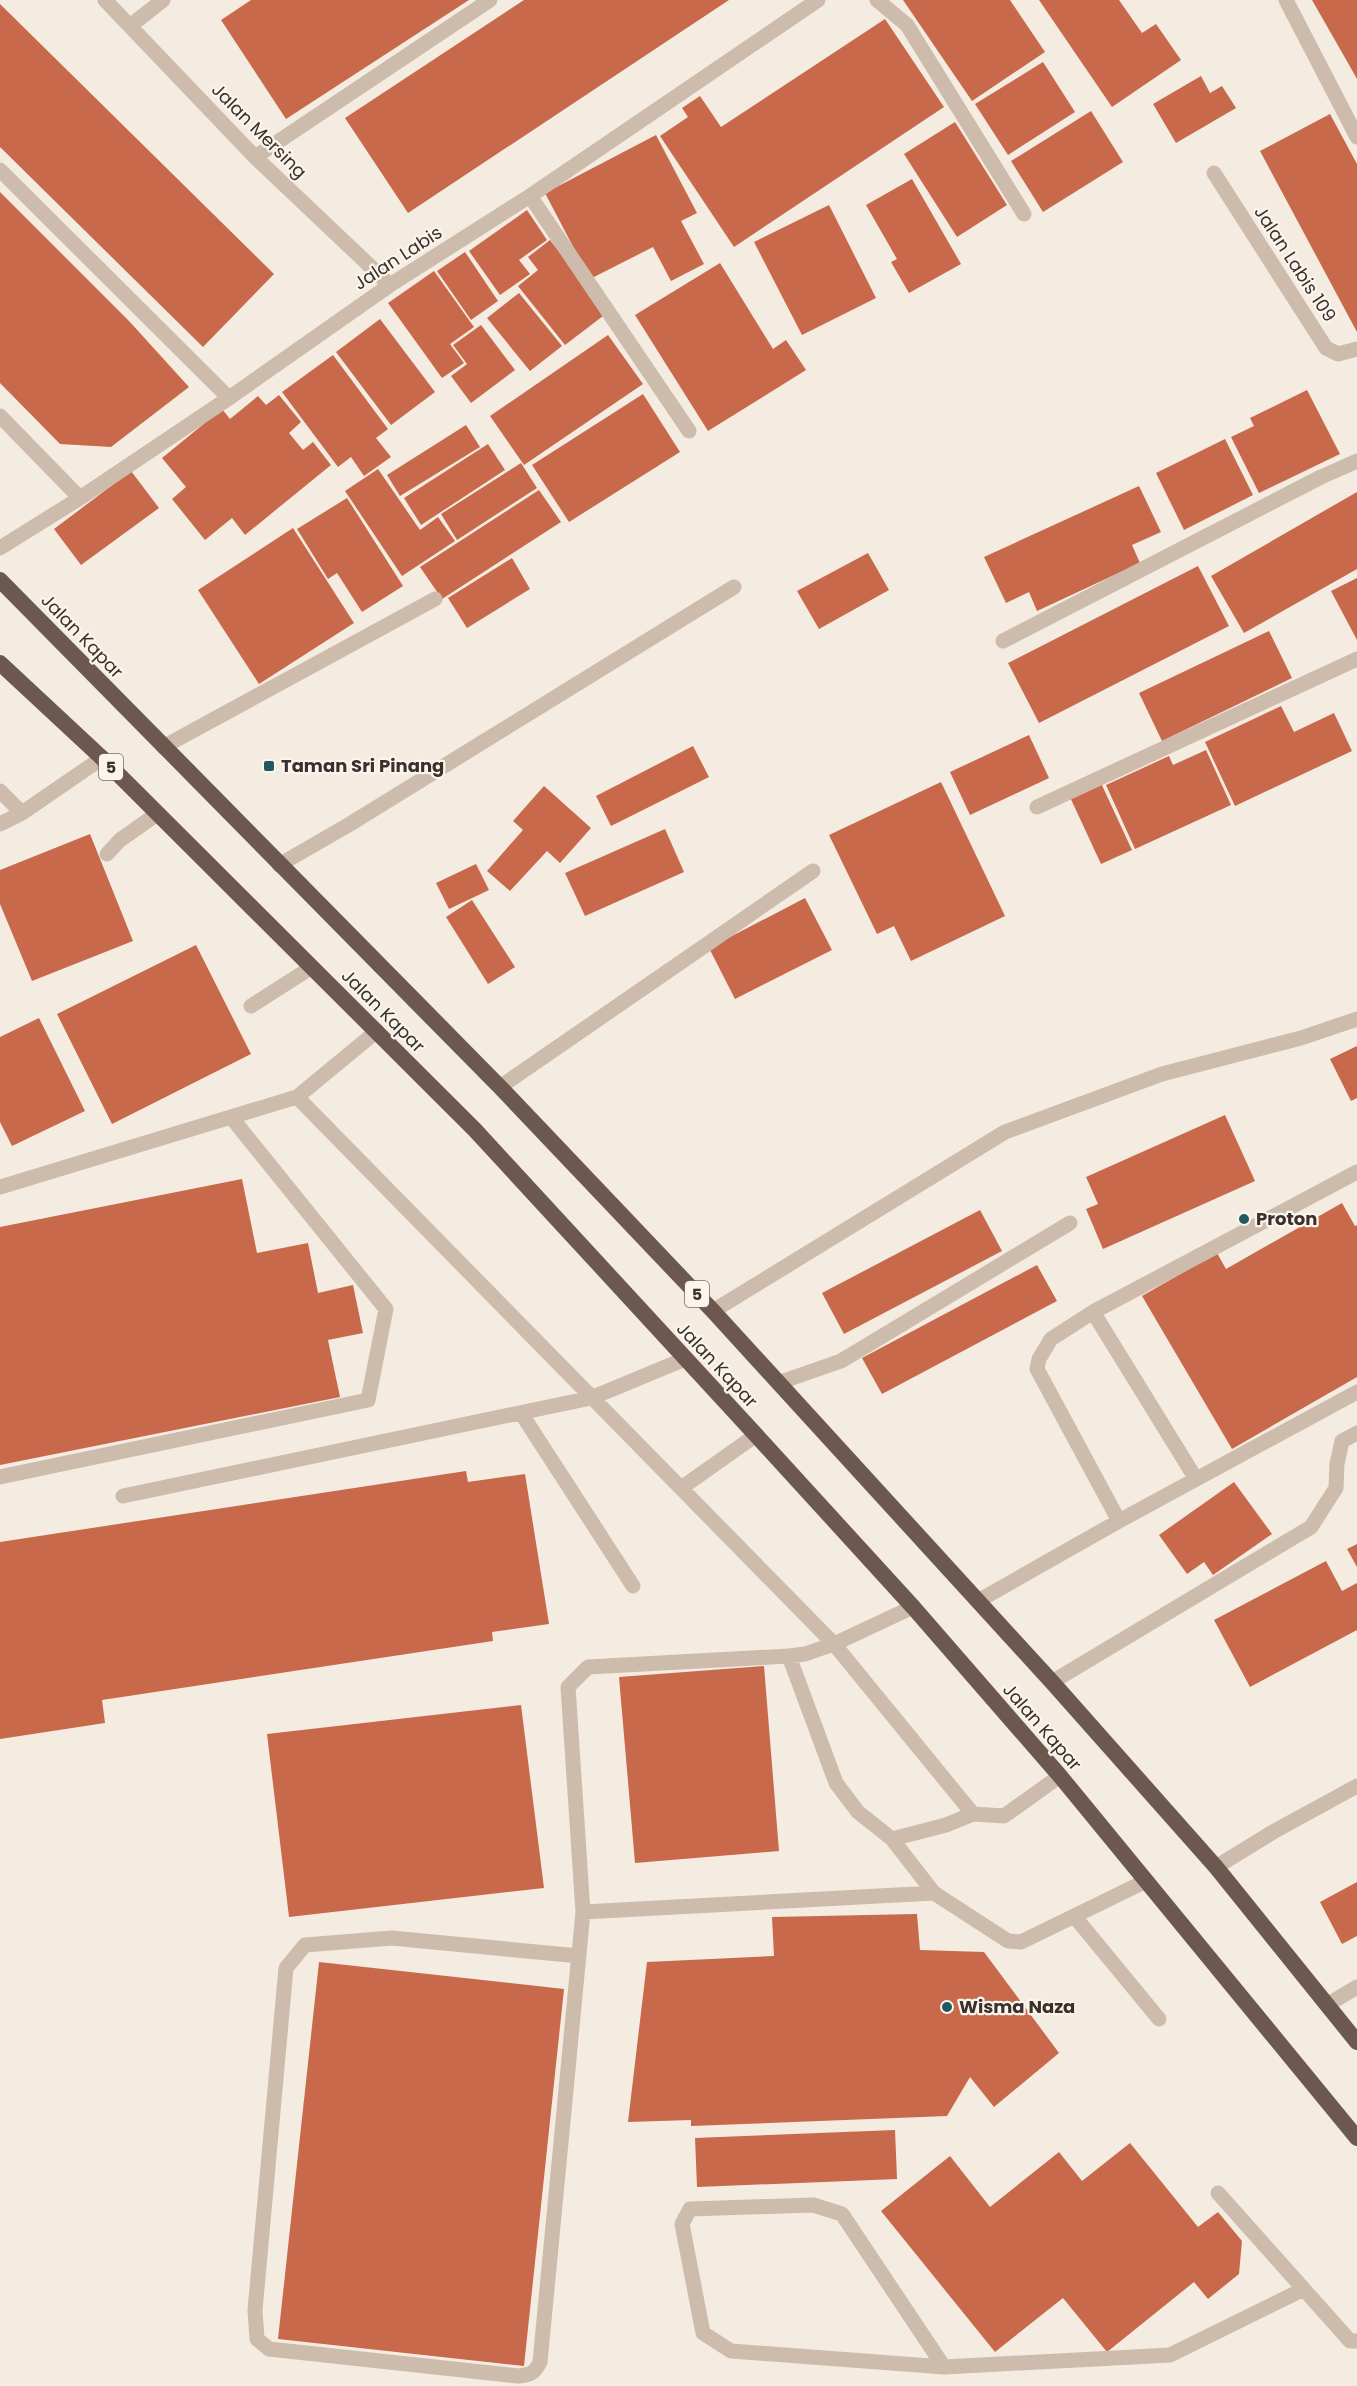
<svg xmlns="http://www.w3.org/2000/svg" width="1357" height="2386" font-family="Poppins,sans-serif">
	<rect width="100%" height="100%" fill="#f4ebe1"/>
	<path fill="#c8694b" d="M251,0H469L286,119L221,20Z
		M524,0H729L408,213L345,118Z
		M903,0H1010L1045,52L972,101Z
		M1039,0H1119L1142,33L1156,24L1181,60L1112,107Z
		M1312,0H1357V79L1348,63Z
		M0,4L274,274L203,347L0,147Z
		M885,19L944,107L734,247L660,136L688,117L682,108L700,96L721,127Z
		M1043,62L1075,112L1008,155L975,104Z
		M1201,76L1210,93L1222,86L1236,108L1176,143L1153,104Z
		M1091,111L1123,162L1043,212L1011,161Z
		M1330,114L1357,164V332L1260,151Z
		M955,122L1007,205L957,237L904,154Z
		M656,135L697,213L681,221L704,264L671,281L653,247L590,279L545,193Z
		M912,179L961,264L909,293L891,262L897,259L866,205Z
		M0,192L129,321L189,387L111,447L60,444L0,383Z
		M829,205L876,298L802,335L754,242Z
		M527,210L547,240L519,260L530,274L500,295L469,251Z
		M550,240L607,313L565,345L518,286L538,270L528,257Z
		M465,252L498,301L471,320L437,271Z
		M720,263L773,349L786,340L806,370L708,431L635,315Z
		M434,271L474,327L450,344L464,363L442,378L388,303Z
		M519,293L562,346L530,371L487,318Z
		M380,319L435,392L391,425L336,352Z
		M481,325L515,370L471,403L451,376L467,364L453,345Z
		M608,335L643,384L524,465L490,416Z
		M333,355L388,429L376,438L391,457L364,476L351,457L338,467L282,392Z
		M1307,390L1340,454L1259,493L1231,437L1254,426L1250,418Z
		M643,394L680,452L569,522L532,465Z
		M279,395L301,422L289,433L303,450L313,442L331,465L245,535L232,518L205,540L172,499L186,487L162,458L222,409L230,419L258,396L266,405Z
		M466,425L480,447L400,496L387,475Z
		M1225,439L1253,495L1184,530L1156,473Z
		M488,444L505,470L421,525L404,498Z
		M521,463L537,488L457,540L441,514Z
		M378,469L420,530L438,517L455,541L402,576L345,491Z
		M131,471L159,508L81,565L54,529Z
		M1139,486L1161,532L1132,545L1140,563L1037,611L1029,592L1006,603L984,557Z
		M539,490L561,522L442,599L420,567Z
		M1357,492V569L1244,633L1211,576Z
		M347,498L403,586L362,612L337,573L328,579L297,529Z
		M293,528L354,623L259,684L198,590Z
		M868,553L889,590L819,629L797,591Z
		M512,558L530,589L467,628L448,598Z
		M1198,566L1229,626L1039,723L1008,663Z
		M1357,578V640L1331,591Z
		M1269,631L1292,678L1162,741L1139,693Z
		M1281,706L1294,732L1334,713L1352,751L1235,806L1205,742Z
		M1029,735L1049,778L970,815L950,772Z
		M693,746L709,777L611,826L596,796Z
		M1206,750L1231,805L1135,849L1106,785L1169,756L1173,765Z
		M1100,781L1132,850L1101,864L1069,795Z
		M941,782L1005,916L911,961L894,926L877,934L829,835Z
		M544,786L591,828L560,863L547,851L510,891L487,871L523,830L513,821Z
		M665,829L684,872L585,916L565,873Z
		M90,834L133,941L32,981L0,904V870Z
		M476,864L489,890L449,909L436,883Z
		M805,898L832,950L735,999L709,948Z
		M472,900L515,967L488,984L446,917Z
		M196,945L251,1054L112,1124L57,1014Z
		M39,1018L85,1111L12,1146L0,1122V1037Z
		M1357,1046V1098L1351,1101L1330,1059Z
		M1225,1115L1255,1181L1103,1249L1086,1209L1098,1204L1086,1177Z
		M242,1179L257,1253L308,1243L318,1293L353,1285L363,1333L328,1340L340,1397L0,1465V1227Z
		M1342,1203L1355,1226L1357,1225V1377L1232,1449L1142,1296L1217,1253L1226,1269Z
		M980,1210L1002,1251L844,1334L822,1293Z
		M1037,1265L1057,1301L882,1394L862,1358Z
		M466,1471L468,1482L525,1474L549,1624L492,1632L493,1641L102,1700L105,1723L0,1739V1542Z
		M1234,1482L1272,1534L1213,1575L1204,1562L1187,1574L1159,1535Z
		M1357,1544V1567L1347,1549Z
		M1326,1561L1342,1591L1357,1583V1630L1250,1687L1214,1620Z
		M764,1666L779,1851L635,1863L619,1677Z
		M521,1705L544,1888L289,1917L267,1734Z
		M1357,1882V1936L1342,1944L1320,1902Z
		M917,1914L920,1950L984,1952L1059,2053L994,2107L970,2077L947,2116L691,2126V2120L628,2122L647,1962L774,1956L772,1917Z
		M319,1962L564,1989L524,2366L278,2339Z
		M895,2130L897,2179L697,2187L695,2138Z
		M1130,2143L1198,2227L1218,2212L1242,2241L1239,2274L1208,2299L1194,2282L1107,2352L1063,2298L995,2352L881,2211L950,2156L990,2207L1059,2152L1082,2181Z"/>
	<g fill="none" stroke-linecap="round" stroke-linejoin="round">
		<path stroke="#cdbbac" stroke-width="15" d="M1286,0L1357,137
			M255,157L490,0
			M0,170L229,398
			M163,747L435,599
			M107,854L120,840L157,814
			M279,865L350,824L734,587
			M251,1006L312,967
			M377,1031L297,1097L834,1644L805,1654L789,1656L588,1667L568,1687L583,1912L540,2362C535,2373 530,2375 518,2376L269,2349L257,2339L255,2310L286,1968L305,1945L392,1938L579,1956
			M500,1087L813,871
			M0,1187L297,1097
			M713,1311L1005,1132L1162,1074L1301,1038L1357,1019
			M1093,1312L1196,1479
			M778,1383L841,1361L1070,1223
			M521,1413L633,1586
			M0,1477L368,1400L386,1309L231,1117
			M681,1488L756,1435
			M123,1496L591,1398L685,1359
			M1119,1521L1037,1369L1039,1359L1051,1339L1093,1312L1357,1172
			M978,1601L1119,1521L1357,1392
			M913,1607L834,1644L973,1814L1004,1816L1060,1776
			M789,1656L836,1783L858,1812L892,1839L946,1825L973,1814
			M1052,1682L1311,1527L1336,1488L1337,1464L1342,1441L1357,1433
			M892,1839L934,1893L1008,1941L1021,1942L1146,1881
			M583,1912L934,1893
			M1075,1917L1159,2019
			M1218,2193L1350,2341H1357
			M944,2367L842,2214L813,2205L690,2209L682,2224L703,2333L731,2351L944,2367L1170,2355L1304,2289"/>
		<path stroke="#cdbbac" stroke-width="15" d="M105,0L255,157L390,285
			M877,0L907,25L1024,214
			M130,26L163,0
			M1214,173L1326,348L1338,354L1357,349
			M530,196L689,431
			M0,416L80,498
			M0,548L80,498L229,398L390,285L530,196L818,0
			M1003,641L1321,477L1357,461
			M0,791L22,813
			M1037,807L1357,659
			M0,824L22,813L102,758
			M1216,1867L1273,1832L1357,1786
			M1327,2005L1357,1987"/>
		<path stroke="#6c584f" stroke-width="16" d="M0,580L500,1087L713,1311L1052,1682L1216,1867L1357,2042
			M0,663L102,758L475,1130L756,1435L913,1607L1060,1776L1357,2138"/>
	</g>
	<g fill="#1f5a5e" stroke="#fbf5ee" stroke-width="2">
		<rect x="263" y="760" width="12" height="12" rx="3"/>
		<circle cx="1244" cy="1219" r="6"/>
		<circle cx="947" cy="2007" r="6"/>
	</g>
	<g text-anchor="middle" stroke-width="4.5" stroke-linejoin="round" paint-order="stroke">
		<g fill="#fbf5ee" stroke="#756b66" stroke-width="1.5">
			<rect x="99" y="754" width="24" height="26" rx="4.5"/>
			<rect x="685" y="1281" width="24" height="26" rx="4.5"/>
		</g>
		<g font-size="16" font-weight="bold" fill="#3b302b">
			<text x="111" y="773">5</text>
			<text x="697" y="1300">5</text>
		</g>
		<g font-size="18" fill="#3b302b" stroke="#fbf5ee">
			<text transform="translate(259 131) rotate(45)" y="6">Jalan Mersing</text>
			<text transform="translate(398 258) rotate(-33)" y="6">Jalan Labis</text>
			<text transform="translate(1295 264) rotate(57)" y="6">Jalan Labis 109</text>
			<text transform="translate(82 636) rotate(46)" y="6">Jalan Kapar</text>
			<text transform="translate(383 1011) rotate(45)" y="6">Jalan Kapar</text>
			<text transform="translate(717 1365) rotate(47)" y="6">Jalan Kapar</text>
			<text transform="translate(1042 1727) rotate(49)" y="6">Jalan Kapar</text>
		</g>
		<g font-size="18" font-weight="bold" fill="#3b302b" stroke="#fbf5ee" text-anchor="start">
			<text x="281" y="772">Taman Sri Pinang</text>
			<text x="1256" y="1225">Proton</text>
			<text x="959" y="2013">Wisma Naza</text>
		</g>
	</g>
</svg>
